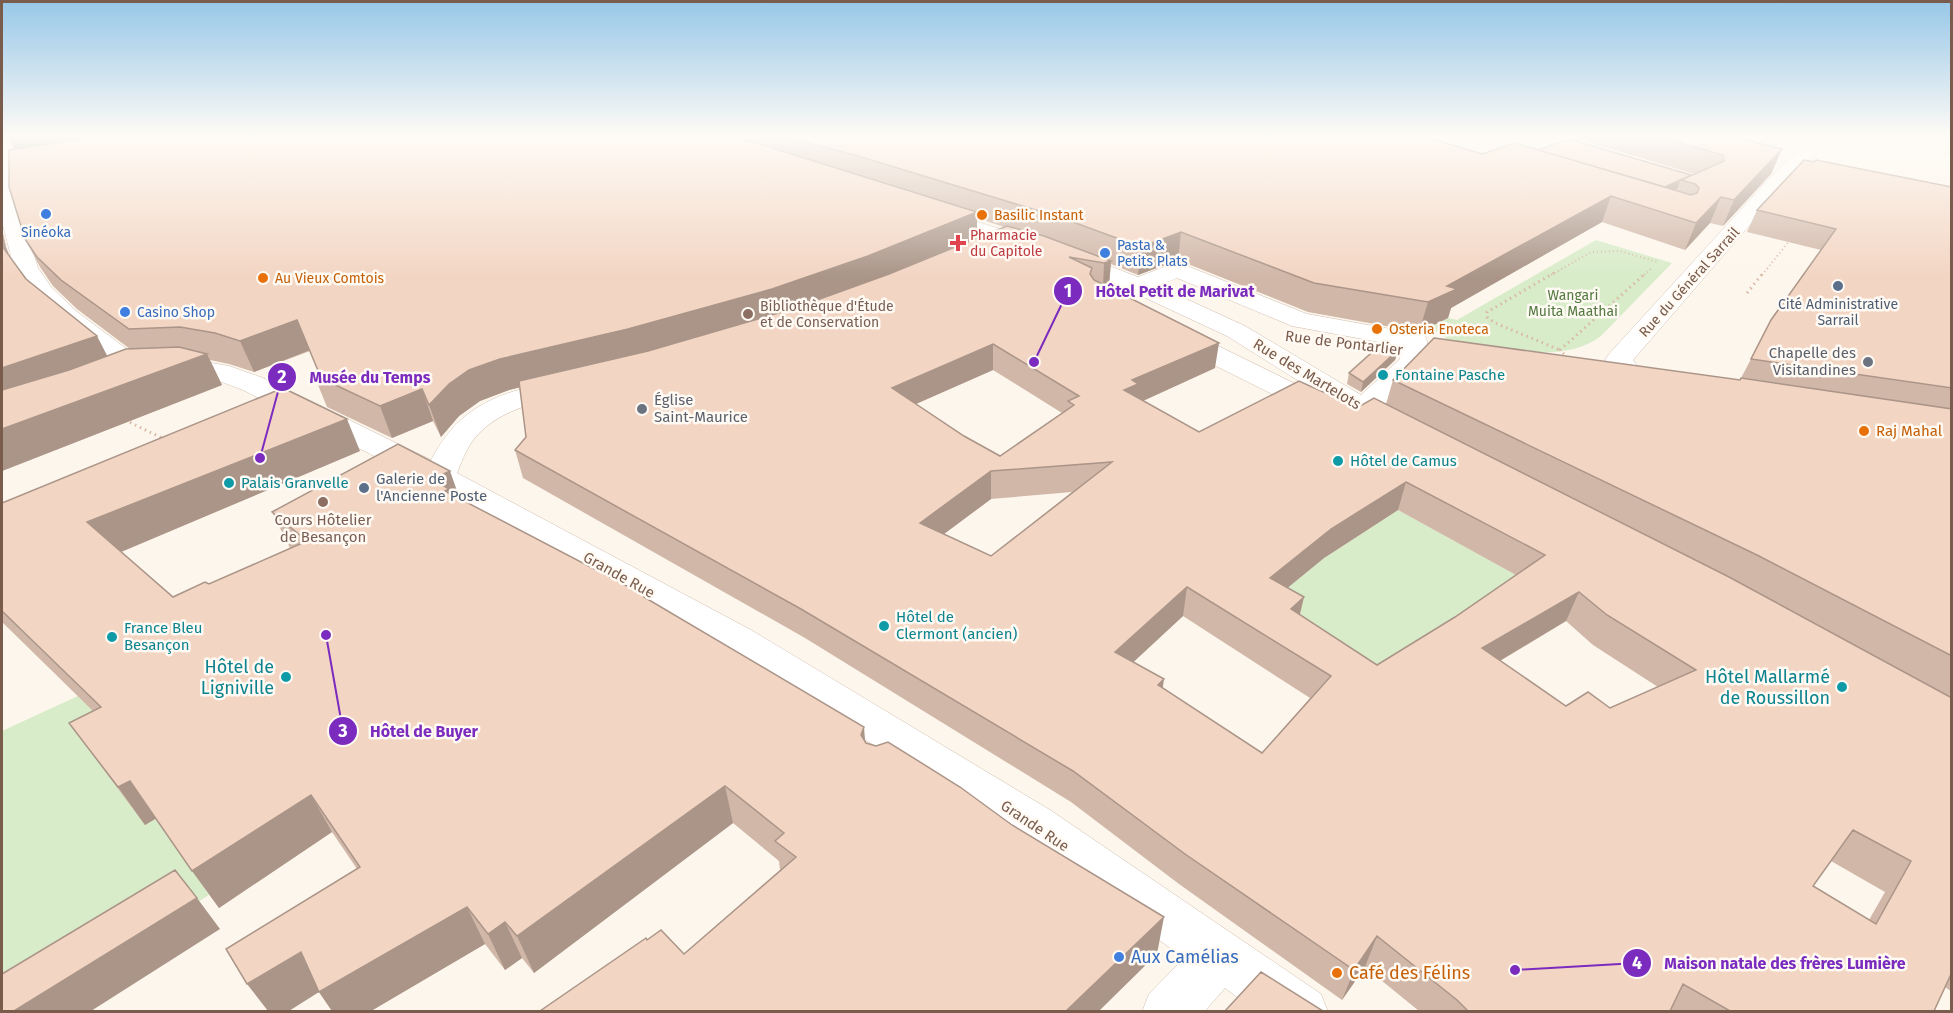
<svg xmlns="http://www.w3.org/2000/svg" width="1953" height="1013" font-family="'Fira Sans',sans-serif">
	<rect width="100%" height="100%" fill="#fdf6ec"/>
	<path fill="#d8ecc9" d="M1596,240L1672,263L1601,336C1563,366 1491,347 1446,341L1444,333L1423,330L1448,318L1457,320Z
		M1398,510L1533,584L1368,695L1263,608L1324,558Z
		M93,689L145,824L157,818L209,895L22,1011H2V731Z"/>
	<g fill="none" stroke-linecap="round" stroke-linejoin="round">
		<defs>
			<path id="lane" d="M1569,135H1584L1514,159L1510,160L1504,157Z"/>
			<path id="street" d="M1813,135H1832L1798,174L1780,190L1633,360L1647,378L1643,384C1621,389 1617,376 1605,360L1609,354L1766,182Z
				M2,138L8,139L16,152L20,169L21,213L38,268L51,287L76,311L144,362L195,360L229,366L263,378L431,460C455,415 484,398 533,386C547,382 560,378 574,381L578,387L574,393C537,402 494,410 471,443C465,452 461,463 457,473L751,630L1050,810L1321,994L1328,1012H1257L1225,988L1204,1012H1142L1149,994L1184,958L1018,838L723,648L428,483L243,390C227,384 211,377 194,376C172,376 149,381 128,376L58,321L33,297L14,268L2,221Z
				M935,209L1060,247L1138,277L1177,262L1307,314L1424,335C1441,360 1398,391 1382,407L1407,419L1411,425L1407,431L1396,434L1367,422C1358,431 1351,431 1340,428L1132,324L1093,302L1090,297L1093,292L1116,285L1044,257L927,220L924,215L927,210ZM1177,278L1292,326L1401,346L1400,359L1361,395L1245,326L1158,286ZM1137,294L1227,336L1334,403L1123,299Z"/>
		</defs>
		<use href="#lane" stroke="#d1beb0" stroke-width="1"/>
		<use href="#street" stroke="#d1beb0" stroke-width="1"/>
		<path stroke="#d9b8a5" stroke-width="2" stroke-dasharray="1 3" stroke-linecap="butt" d="M1866,135L1952,155
			M1551,275L1591,252L1620,251L1658,262
			M1644,275L1653,267
			M1762,275L1790,240"/>
		<path stroke="#d9b8a5" stroke-width="3" stroke-dasharray="1.5 4" stroke-linecap="butt" d="M1554,273L1487,312V317L1495,323L1560,350
			M1747,293L1763,273
			M1564,354L1560,350L1646,273
			M125,420L164,439"/>
		<use href="#lane" fill="#fff" fill-rule="evenodd"/>
		<use href="#street" fill="#fff" fill-rule="evenodd"/>
	</g>
	<path fill="#d1b7a8" fill-rule="evenodd" d="M2,135H742L733,138L748,141L747,135H1419L1482,154L1538,150L1691,175L1694,174L1585,141L1586,140L1582,139L1583,135H1727L1782,149L1771,174L1723,226L1710,223L1685,250L1602,222L1451,308L1448,318L1419,332L1308,312L1178,260L1138,275L1111,264L1109,285L1105,286L1215,368L1143,401L1199,432L1350,404H1386L1393,380H1740L1751,359L1821,250L1747,232L1757,210L1814,162L1952,187V992L1945,987L1934,1011H1419L1365,967L1342,1000L1179,884L1071,802L805,638L523,478L515,450L526,437L520,387L509,390L480,401L459,416L441,437L433,421L392,438L327,407L314,375L319,373L310,351L254,372L229,364L210,360L222,385L2,471V229L6,247L9,256L26,279L107,356L130,349L77,309L53,286L40,267L25,239L14,149L8,138L2,136ZM977,218L1004,227L977,238ZM993,370L1062,413L1000,456L964,436L916,404ZM1072,492L991,556L944,534L991,499ZM1398,510L1516,575L1455,617L1377,665L1300,615L1287,588L1324,558ZM1183,616L1310,698L1262,753L1163,688L1133,662ZM1566,621L1593,645L1658,687L1610,708L1566,706L1500,661ZM1831,861L1885,892L1869,920L1813,886Z
		M1398,350L1395,360L1361,392L1347,384L1349,373Z
		M360,451L121,552L173,597L209,584L290,548L272,512L460,499L646,596V598L865,743L1157,954L540,1011L647,940L684,954L780,870L779,861L733,823L534,973L522,958L505,970L485,944L371,1011H332L319,992L357,869L332,832L219,908L156,818L145,825L69,723L93,711L2,622V503Z"/>
	<path fill="#aa9588" d="M7,135H179L20,159Z
		M721,135H742L722,143Z
		M1782,149L1771,174L1723,226L1734,200Z
		M1680,181L1677,189L1652,200L1655,191Z
		M1611,196L1602,222L1451,308L1448,318L1419,332L1428,302L1447,286Z
		M1721,197L1710,223L1685,250L1696,223Z
		M977,212V239L870,284L634,360L509,390L480,401L459,416L441,437L429,405L449,384L469,370L500,359Z
		M2,229L6,247L15,270L2,247Z
		M1181,232L1178,260L1138,275L1141,247Z
		M1111,261L1109,285L1103,287L1104,263Z
		M297,320L310,350L254,372L240,341Z
		M97,336L113,367L2,407V368Z
		M1219,343L1215,368L1136,404L1124,390L1132,380Z
		M993,344V370L893,414L892,388Z
		M1398,350L1395,360L1361,392L1363,382Z
		M207,354L222,385L2,471V429Z
		M422,389L433,421L392,438L380,406Z
		M347,419L360,451L109,557L87,522Z
		M450,471L462,505L456,508L433,479Z
		M991,471V499L921,551L920,523Z
		M1406,482L1398,510L1324,558L1263,608L1270,578L1331,529Z
		M1187,587L1183,616L1112,682L1115,652Z
		M1579,592L1566,621L1471,678L1482,648Z
		M1304,597L1297,627L1291,609Z
		M1164,679L1160,709L1158,685Z
		M864,727L867,764L861,735Z
		M130,781L157,818L145,825L118,787Z
		M725,786L733,823L534,973L517,936Z
		M311,795L332,832L219,908L192,871Z
		M197,898L220,929L91,1011H14Z
		M467,907L485,944L371,1011H332L319,992L289,1011H268L247,984L301,952Z
		M1164,917L1157,954L1099,1011H1066Z
		M505,922L522,958L505,970L488,934Z
		M1377,936L1365,967L1342,1000L1354,970Z"/>
	<path fill="#f3d5c3" stroke="#aa9588" stroke-width="1.5" fill-rule="evenodd" d="M111,135H719L753,142L977,212L868,256L772,289L628,329L500,359L469,370L449,384L429,405L422,389L380,406L314,375L319,373L297,320L240,341L215,333L180,327L129,329L61,280L37,257L25,239L9,187V150Z
		M779,135H1419L1482,154L1515,143L1691,195L1697,193L1699,188L1695,184L1681,180L1724,161L1723,155L1653,135H1727L1782,149L1734,200L1721,197L1696,223L1611,196L1447,286L1457,289L1428,302L1314,283L1181,232L1141,247L1062,218L858,156Z
		M1569,139L1691,175L1665,187L1538,150Z
		M1804,160L1814,162L1816,160L1952,187V388L1751,359L1771,320L1836,229L1757,210Z
		M1007,226L1044,236L1111,261L1104,263L1069,257L1092,268L1090,274L1094,280L1219,343L1132,380L1138,384L1124,390L1199,432L1299,381L1350,404L1362,405L1374,398L1729,577L1952,698V972L1934,1011H1730L1683,984L1670,1011H1468L1457,1000L1377,936L1354,970L1185,854L1073,771L801,609L515,450L526,437L519,381L648,351L792,309L889,274ZM993,344L1079,396L1068,401L1074,405L1000,456L964,436L892,388ZM1112,462L991,556L920,523L991,471ZM1406,482L1545,555L1455,617L1377,665L1291,609L1304,597L1270,578L1331,529ZM1187,587L1331,676L1262,753L1158,685L1164,679L1115,652ZM1579,592L1607,615L1696,670L1610,708L1588,692L1566,706L1482,648ZM1853,830L1911,861L1876,924L1813,886Z
		M2,246L26,279L97,336L2,368Z
		M1434,338L1740,380L1741,378L1952,409V656L1757,555L1393,380Z
		M1379,346L1398,350L1363,382L1349,373Z
		M179,347L207,354L2,429V390L69,370L126,349Z
		M283,388L347,419L87,522L173,597L205,582L209,584L307,541L272,512L398,444L450,471L433,479L449,489L445,491L646,596L644,597L864,727L861,735L866,743L876,746L888,742L960,787L1012,825L1164,917L1066,1011H540L646,938L647,940L661,930L684,954L796,857L775,841L784,833L725,786L517,936L505,922L488,934L467,907L319,992L301,952L247,984L226,949L360,867L311,795L192,871L130,781L118,787L69,723L101,707L2,611V503Z
		M175,870L197,898L14,1011H2V974Z
		M1261,972L1323,1011H1225Z"/>
	<linearGradient id="sky" x2="0" y2="1"><stop stop-color="#97c7e8"/><stop offset="0.49" stop-color="#fefbf6"/><stop offset="1" stop-color="#fefbf6" stop-opacity="0"/></linearGradient>
	<rect width="1953" height="277" fill="url(#sky)"/>
	<g fill="#3f7fe0" stroke="#fffaf3" stroke-width="2">
		<circle cx="46" cy="214" r="6"/>
		<circle cx="1105" cy="253" r="6"/>
		<circle cx="125" cy="312" r="6"/>
		<circle cx="1119" cy="957" r="6"/>
	</g>
	<g fill="#e8710a" stroke="#fffaf3" stroke-width="2">
		<circle cx="982" cy="215" r="6"/>
		<circle cx="263" cy="278" r="6"/>
		<circle cx="1377" cy="329" r="6"/>
		<circle cx="1864" cy="431" r="6"/>
		<circle cx="1337" cy="973" r="6"/>
	</g>
	<path fill="#e0444e" stroke="#fffaf3" stroke-width="2" d="M955 234h6v6h6v6h-6v6h-6v-6h-6v-6h6z"/>
	<g fill="#5c6f8a" stroke="#fffaf3" stroke-width="2">
		<circle cx="1838" cy="286" r="6"/>
		<circle cx="364" cy="488" r="6"/>
	</g>
	<g fill="#8d6e63" stroke="#fffaf3" stroke-width="2">
		<circle cx="748" cy="314" r="6"/>
		<circle cx="323" cy="502" r="6"/>
	</g>
	<g fill="#6b7280" stroke="#fffaf3" stroke-width="2">
		<circle cx="1868" cy="362" r="6"/>
		<circle cx="642" cy="409" r="6"/>
	</g>
	<g fill="#0f9aa8" stroke="#fffaf3" stroke-width="2">
		<circle cx="1383" cy="375" r="6"/>
		<circle cx="1338" cy="461" r="6"/>
		<circle cx="229" cy="483" r="6"/>
		<circle cx="884" cy="626" r="6"/>
		<circle cx="112" cy="637" r="6"/>
		<circle cx="286" cy="677" r="6"/>
		<circle cx="1842" cy="687" r="6"/>
	</g>
	<g text-anchor="middle" stroke-width="5" stroke-linejoin="round" paint-order="stroke">
		<g font-size="14" fill="#c56008" stroke="#fffaf3" text-anchor="start">
			<text x="994" y="220">Basilic Instant</text>
			<text x="275" y="283">Au Vieux Comtois</text>
			<text x="1389" y="334">Osteria Enoteca</text>
		</g>
		<g font-size="14" fill="#366cbe" stroke="#fffaf3" text-anchor="start">
			<text x="46" y="237" text-anchor="middle">Sinéoka</text>
			<text x="1117" y="250">Pasta &amp;<tspan x="1117" dy="16">Petits Plats</tspan></text>
			<text x="137" y="317">Casino Shop</text>
		</g>
		<g font-size="14" fill="#be3a42" stroke="#fffaf3" text-anchor="start">
			<text x="970" y="240">Pharmacie<tspan x="970" dy="16">du Capitole</tspan></text>
		</g>
		<g font-size="14" fill="#7a5c4d" stroke="#fffaf3">
			<text transform="translate(1689 282) rotate(-48)" y="5">Rue du Général Sarrail</text>
		</g>
		<g font-size="14" fill="#537a41" stroke="#fffaf3">
			<text x="1573" y="300">Wangari<tspan x="1573" dy="16">Muita Maathai</tspan></text>
		</g>
		<g font-size="14" fill="#4e5e75" stroke="#fffaf3">
			<text x="1838" y="309">Cité Administrative<tspan x="1838" dy="16">Sarrail</tspan></text>
		</g>
		<g font-size="14" fill="#785e54" stroke="#fffaf3" text-anchor="start">
			<text x="760" y="311">Bibliothèque d'Étude<tspan x="760" dy="16">et de Conservation</tspan></text>
		</g>
		<g font-size="15" fill="#7a5c4d" stroke="#fffaf3">
			<text transform="translate(1344 343) rotate(7)" y="5">Rue de Pontarlier</text>
			<text transform="translate(1307 374) rotate(31)" y="5">Rue des Martelots</text>
			<text transform="translate(619 575) rotate(29)" y="5">Grande Rue</text>
			<text transform="translate(1035 826) rotate(34)" y="5">Grande Rue</text>
		</g>
		<g font-size="15" fill="#5b616d" stroke="#fffaf3" text-anchor="end">
			<text x="1856" y="358">Chapelle des<tspan x="1856" dy="17">Visitandines</tspan></text>
			<text x="654" y="405" text-anchor="start">Église<tspan x="654" dy="17">Saint-Maurice</tspan></text>
		</g>
		<g font-size="15" fill="#0d838f" stroke="#fffaf3" text-anchor="start">
			<text x="1395" y="380">Fontaine Pasche</text>
			<text x="1350" y="466">Hôtel de Camus</text>
			<text x="241" y="488">Palais Granvelle</text>
			<text x="896" y="622">Hôtel de<tspan x="896" dy="17">Clermont (ancien)</tspan></text>
			<text x="124" y="633">France Bleu<tspan x="124" dy="17">Besançon</tspan></text>
		</g>
		<g font-size="15" fill="#c56008" stroke="#fffaf3" text-anchor="start">
			<text x="1876" y="436">Raj Mahal</text>
		</g>
		<g font-size="15" fill="#4e5e75" stroke="#fffaf3" text-anchor="start">
			<text x="376" y="484">Galerie de<tspan x="376" dy="17">l'Ancienne Poste</tspan></text>
		</g>
		<g font-size="15" fill="#785e54" stroke="#fffaf3">
			<text x="323" y="525">Cours Hôtelier<tspan x="323" dy="17">de Besançon</tspan></text>
		</g>
		<g font-size="18" fill="#0d838f" stroke="#fffaf3" text-anchor="end">
			<text x="274" y="673">Hôtel de<tspan x="274" dy="21">Ligniville</tspan></text>
			<text x="1830" y="683">Hôtel Mallarmé<tspan x="1830" dy="21">de Roussillon</tspan></text>
		</g>
		<g font-size="18" fill="#366cbe" stroke="#fffaf3" text-anchor="start">
			<text x="1131" y="963">Aux Camélias</text>
		</g>
		<g font-size="18" fill="#c56008" stroke="#fffaf3" text-anchor="start">
			<text x="1349" y="979">Café des Félins</text>
		</g>
	</g>
	<path fill="none" stroke="#7b2cbf" stroke-width="2" d="M1034 362L1068 291M260 458L282 377M326 635L343 731M1515 970L1637 963"/>
	<g fill="#7b2cbf" stroke="#fffaf3" stroke-width="2">
		<circle cx="1034" cy="362" r="6"/>
		<circle cx="260" cy="458" r="6"/>
		<circle cx="326" cy="635" r="6"/>
		<circle cx="1515" cy="970" r="6"/>
		<circle cx="1068" cy="291" r="15"/>
		<circle cx="282" cy="377" r="15"/>
		<circle cx="343" cy="731" r="15"/>
		<circle cx="1637" cy="963" r="15"/>
	</g>
	<g font-size="18" text-anchor="middle" font-weight="bold" fill="#fff">
		<text x="1068" y="297">1</text>
		<text x="282" y="383">2</text>
		<text x="343" y="737">3</text>
		<text x="1637" y="969">4</text>
	</g>
	<g font-size="16" text-anchor="middle" font-weight="bold" fill="#7b2cbf" stroke="#fffaf3" stroke-width="5" stroke-linejoin="round" paint-order="stroke">
		<text x="1175" y="297">Hôtel Petit de Marivat</text>
		<text x="370" y="383">Musée du Temps</text>
		<text x="424" y="737">Hôtel de Buyer</text>
		<text x="1785" y="969">Maison natale des frères Lumière</text>
	</g>
	<rect width="1953" height="1013" fill="none" stroke="#7a5c4d" stroke-width="6"/>
</svg>
